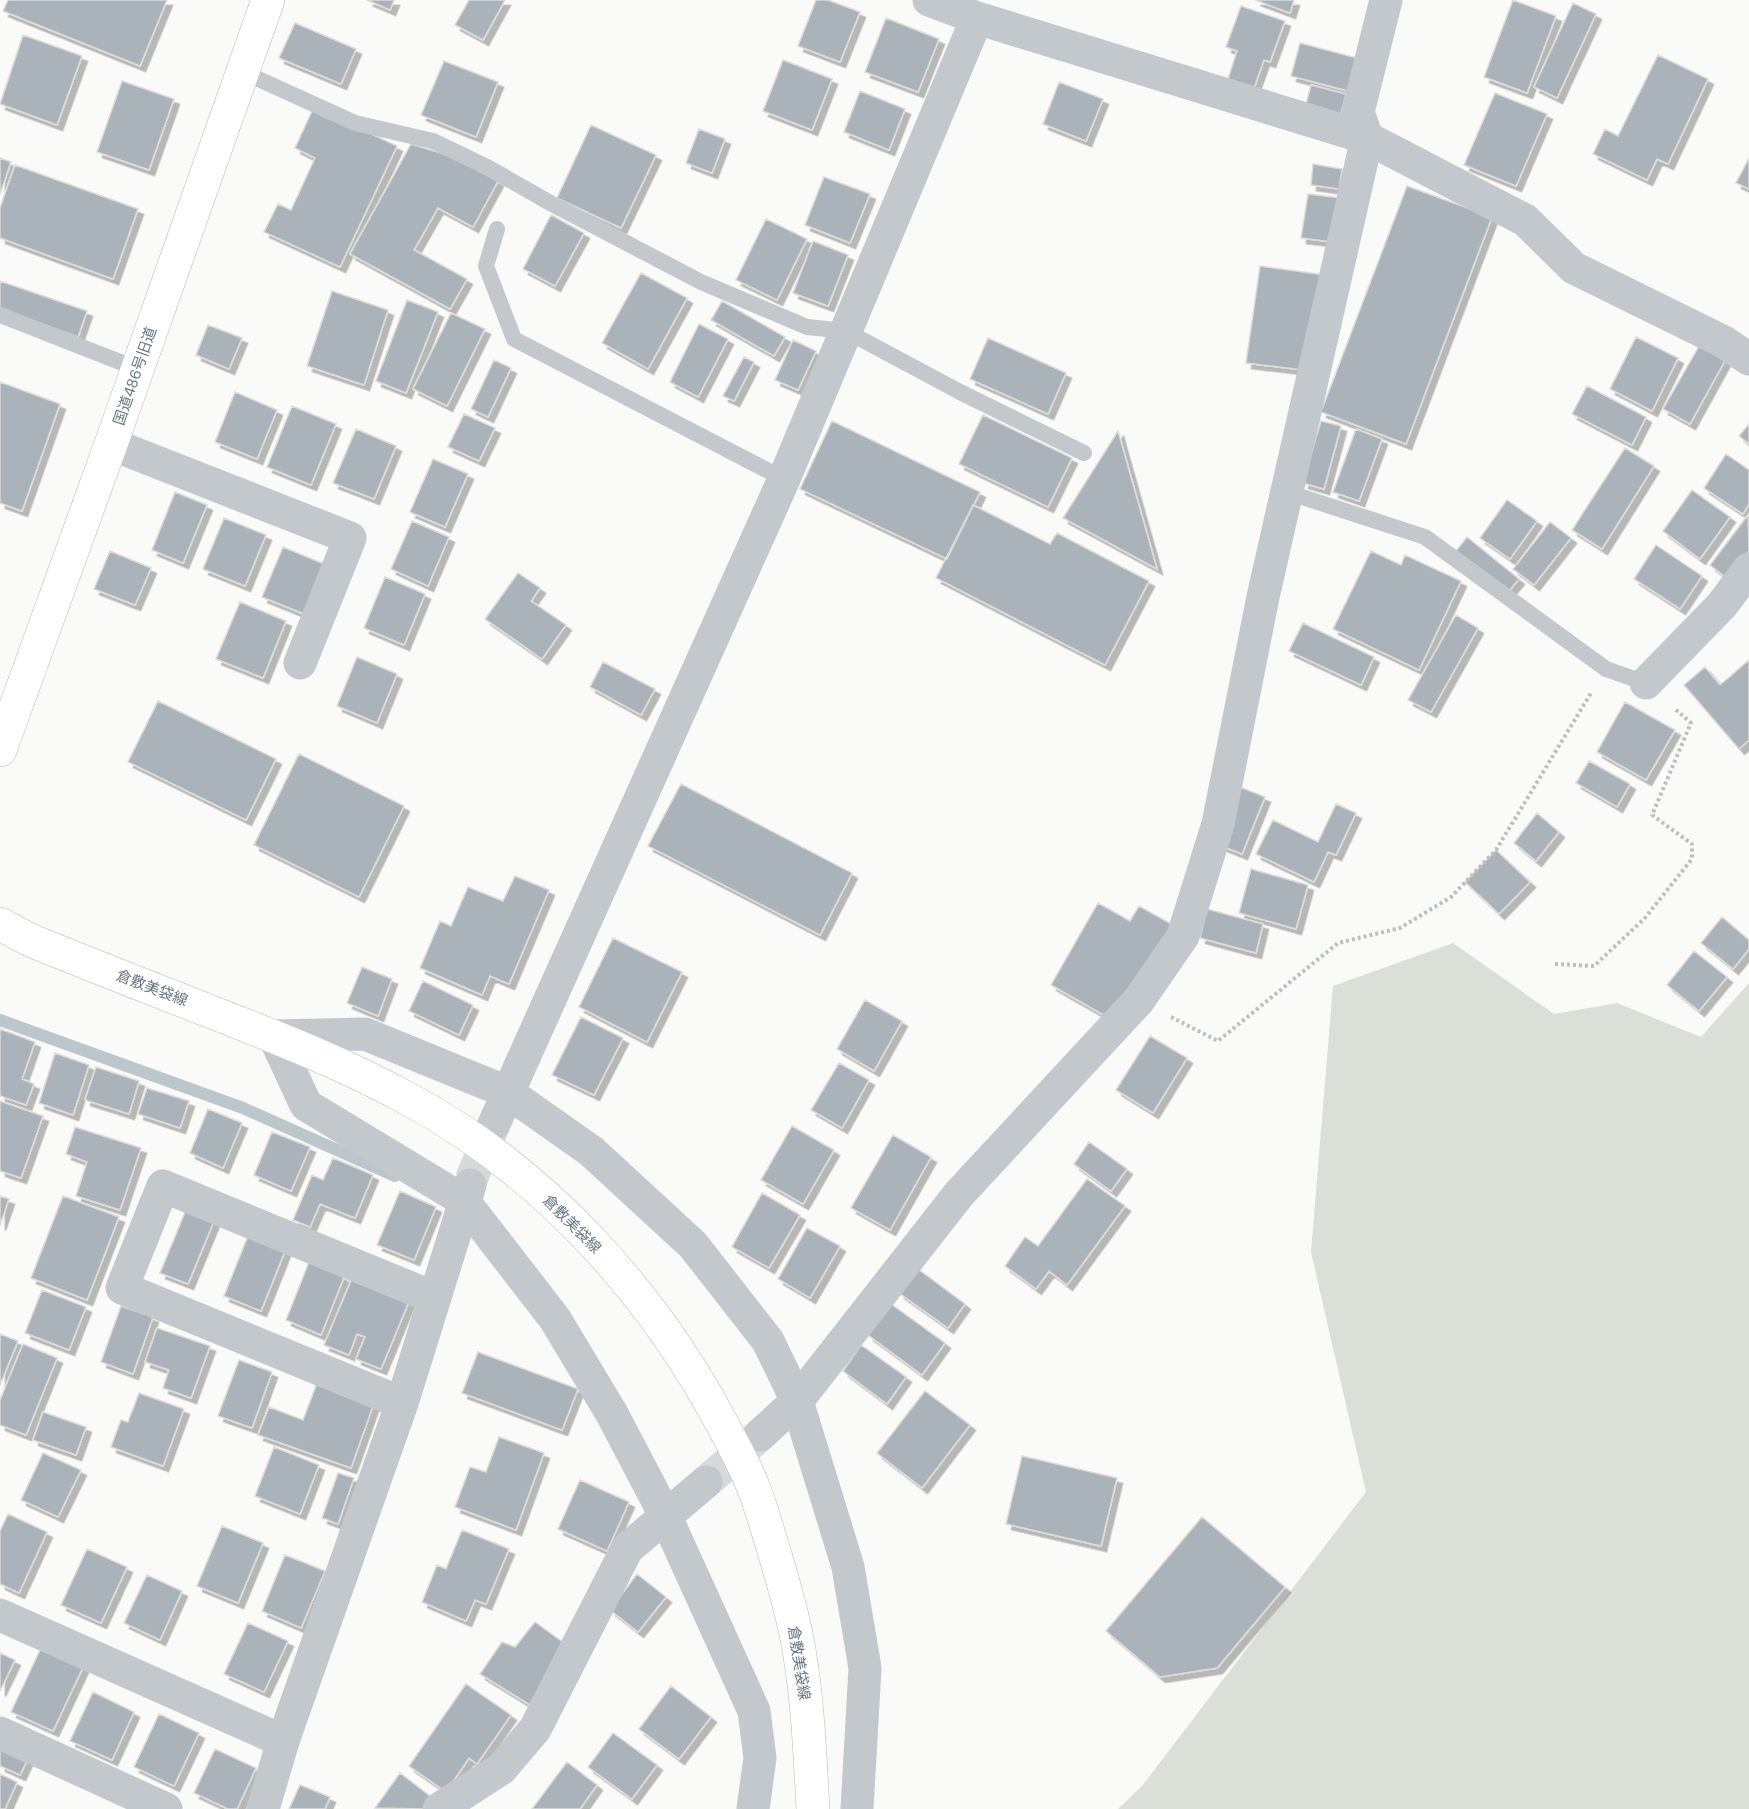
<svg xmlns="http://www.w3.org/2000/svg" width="1749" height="1809" font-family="'DM Sans','Noto Sans JP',sans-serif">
	<defs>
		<filter id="shadow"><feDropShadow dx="5.5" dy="5.5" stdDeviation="0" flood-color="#0004"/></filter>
	</defs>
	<rect width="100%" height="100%" fill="#fafaf8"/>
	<path fill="#dadfd7" d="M1453,943L1554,1014L1617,1003L1701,1037L1749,983V1809H1118L1142,1786L1366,1492L1311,1252L1333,986Z"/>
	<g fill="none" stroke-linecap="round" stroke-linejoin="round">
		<path stroke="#bbc7cb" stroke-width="12" d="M0,1020L243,1108L395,1176"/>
	</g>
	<path fill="#aab3b9" stroke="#dcdcda" stroke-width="1.5" filter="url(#shadow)" d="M8,0H167L140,66L3,11Z
		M367,0H394L390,10Z
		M469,0H505L483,40L455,25Z
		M816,0H828L860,12L840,62L798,46Z
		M1255,0H1294L1290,13Z
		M1513,0L1556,16L1527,93L1484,77Z
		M1573,3L1596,14L1557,98L1534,87Z
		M1241,6L1285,21L1270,62L1264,60L1254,88L1228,79L1237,51L1226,47Z
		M886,18L939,39L918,92L865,72Z
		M295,23L356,49L341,84L279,58Z
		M23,35L82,56L57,125L0,104Z
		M1300,43L1357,58L1348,91L1291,76Z
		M1658,55L1708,79L1668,164L1657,159L1647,180L1593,154L1605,129L1618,136Z
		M783,60L832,79L812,130L763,111Z
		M444,61L498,82L476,137L421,115Z
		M122,81L174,99L149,170L97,152Z
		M1059,82L1103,99L1086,141L1043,124Z
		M1311,85L1346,94L1340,117L1305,108Z
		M860,91L905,109L889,150L844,132Z
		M1495,93L1547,114L1516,186L1464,165Z
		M314,107L397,146L340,267L264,232L278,204L291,210L315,158L295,148Z
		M591,125L656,155L621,228L557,198Z
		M699,129L725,139L712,173L686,163Z
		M411,144L454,157L498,181L473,227L438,208L414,250L467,279L450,309L350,254Z
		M0,158L11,162L0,194Z
		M1749,158V189L1736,183Z
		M1313,164L1342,169L1339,189L1311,185Z
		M15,165L138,209L113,279L0,238V208Z
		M824,177L870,194L850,243L805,225Z
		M1407,186L1492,217L1406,444L1321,412Z
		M1308,194L1340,198L1333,242L1301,238Z
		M551,215L584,233L555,286L523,269Z
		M766,219L807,239L777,300L736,280Z
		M813,241L848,255L828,306L793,293Z
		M1260,266L1325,275L1311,371L1246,363Z
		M641,273L687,298L648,369L602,343Z
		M0,281L87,311L78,337L0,309Z
		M332,291L388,310L364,385L307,366Z
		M407,300L438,312L406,393L376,381Z
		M722,301L785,337L774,356L711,320Z
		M451,313L485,329L447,406L413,389Z
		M699,324L728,339L698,397L670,382Z
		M208,325L242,338L229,369L196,355Z
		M1636,337L1678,358L1652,411L1610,389Z
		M988,338L1066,373L1048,414L970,379Z
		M793,340L816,351L798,390L775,380Z
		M1702,341L1728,355L1690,424L1663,409Z
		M744,357L754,362L734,401L723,396Z
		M494,360L511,368L488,417L471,409Z
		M0,382L60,404L22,511L0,503Z
		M1587,386L1646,417L1632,445L1572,414Z
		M235,392L277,410L257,459L215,442Z
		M292,406L336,424L311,485L267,467Z
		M464,414L495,428L479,461L448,447Z
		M983,415L1072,458L1048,507L959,464Z
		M832,421L980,492L947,559L800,489Z
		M1321,421L1341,426L1324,489L1303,483Z
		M1749,424V444L1739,436Z
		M356,429L396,446L374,499L333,483Z
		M1356,429L1382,439L1359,501L1333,492Z
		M1118,431L1157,569L1063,518Z
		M1625,448L1654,466L1602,549L1572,530Z
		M1726,454L1749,470V504L1743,514L1704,488Z
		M433,459L468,474L445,527L410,512Z
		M1692,490L1730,517L1700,559L1663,531Z
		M175,492L207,505L183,563L152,550Z
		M1507,500L1537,521L1510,559L1480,538Z
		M973,505L1050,544L1057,533L1149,581L1105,665L936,578Z
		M1748,515L1749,551L1728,579L1710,565Z
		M224,518L266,535L245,586L203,569Z
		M412,521L449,537L428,586L391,569Z
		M1550,522L1571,538L1534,585L1513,569Z
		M1467,537L1519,579L1508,592L1456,551Z
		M1656,545L1702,576L1680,609L1634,579Z
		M283,547L324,564L304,614L262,597Z
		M110,551L151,568L135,605L94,589Z
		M1371,551L1401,565L1405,555L1461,581L1419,670L1333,629Z
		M518,573L540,588L531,601L566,625L542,659L485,619Z
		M385,577L425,594L404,645L364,628Z
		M240,602L286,621L263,678L216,659Z
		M1456,615L1478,628L1431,712L1408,700Z
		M1303,623L1374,657L1361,685L1289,651Z
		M357,657L397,674L377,723L337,706Z
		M1749,660V740L1739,749L1684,685L1705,667L1720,685Z
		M603,662L655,689L641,715L590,687Z
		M158,701L276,759L246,820L128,762Z
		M1625,702L1675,730L1646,780L1597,752Z
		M299,754L404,806L359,897L254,845Z
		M1589,761L1630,784L1617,807L1576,783Z
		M681,784L852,873L820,935L648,846Z
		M1240,787L1265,797L1242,854L1217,844Z
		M1336,804L1356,813L1336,855L1328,852L1314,882L1256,854L1273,820L1318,842Z
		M1537,813L1559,832L1536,861L1514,843Z
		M1496,850L1530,882L1499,914L1465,882Z
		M1251,869L1308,885L1296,929L1239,913Z
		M515,876L549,890L509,984L490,976L482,995L420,968L440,921L451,926L468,887L503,901Z
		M1098,903L1130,921L1139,906L1175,926L1107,1017L1051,985Z
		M1207,909L1263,924L1256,953L1200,938Z
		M1722,917L1749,940V949L1733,969L1701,943Z
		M613,938L682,972L647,1042L579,1007Z
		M1694,951L1727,977L1699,1011L1667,985Z
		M362,967L392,979L378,1016L347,1003Z
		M423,981L473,1005L459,1035L409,1011Z
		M865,1000L902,1021L874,1071L837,1049Z
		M581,1017L623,1038L594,1095L552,1075Z
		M0,1029L35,1042L22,1079L34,1084L26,1105L0,1096Z
		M1150,1036L1187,1058L1153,1113L1116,1090Z
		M55,1053L89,1065L73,1115L39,1103Z
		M839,1063L869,1080L842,1128L811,1110Z
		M96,1067L139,1081L129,1114L85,1100Z
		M147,1088L189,1101L180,1128L138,1114Z
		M0,1101L43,1116L21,1178L0,1171Z
		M208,1109L242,1123L223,1168L190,1153Z
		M792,1126L834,1150L803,1204L761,1180Z
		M75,1127L141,1148L120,1210L76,1196L87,1162L66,1154Z
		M272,1132L310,1147L291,1191L254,1175Z
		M893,1135L931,1157L890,1230L851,1208Z
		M1089,1142L1127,1169L1111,1191L1074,1164Z
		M333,1158L373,1175L355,1218L320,1204L310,1227L293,1220L312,1175L323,1180Z
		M1087,1179L1125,1206L1067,1285L1049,1271L1036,1289L1005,1266L1025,1237L1038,1246Z
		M400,1191L436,1207L414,1260L377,1245Z
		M762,1193L800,1215L769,1268L732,1247Z
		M0,1196L9,1199L0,1225Z
		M63,1196L119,1217L87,1300L31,1278Z
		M186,1210L214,1221L188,1284L160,1273Z
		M807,1228L840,1246L810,1298L778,1279Z
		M250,1231L287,1246L261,1311L224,1296Z
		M309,1262L344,1277L321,1335L286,1320Z
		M918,1269L965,1304L948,1328L899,1293Z
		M353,1276L410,1299L381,1369L356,1359L365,1337L357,1334L349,1355L324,1345Z
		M42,1290L86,1307L69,1350L25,1333Z
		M891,1304L945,1343L922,1375L868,1335Z
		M121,1306L153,1317L133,1374L101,1362Z
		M157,1328L210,1346L191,1398L163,1388L169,1370L145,1362Z
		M0,1334L18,1341L0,1385Z
		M23,1344L57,1358L26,1435L0,1425V1400Z
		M861,1345L906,1377L887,1404L843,1371Z
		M478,1352L578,1389L562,1430L462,1393Z
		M239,1360L272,1372L252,1428L218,1416Z
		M317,1383L374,1403L351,1468L258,1435L269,1407L303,1420Z
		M925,1391L970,1425L922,1488L877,1453Z
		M139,1393L184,1409L163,1466L111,1447L121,1420L128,1422Z
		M43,1412L86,1427L76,1455L33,1440Z
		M499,1437L544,1453L516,1530L455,1507L470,1467L486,1472Z
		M274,1447L319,1465L300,1514L255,1496Z
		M43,1453L81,1470L58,1517L21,1500Z
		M1022,1456L1117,1478L1101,1546L1006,1524Z
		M338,1473L354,1478L338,1524L322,1518Z
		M580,1480L629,1502L607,1551L558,1529Z
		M8,1514L47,1532L19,1593L0,1584V1531Z
		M1202,1517L1285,1587L1217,1668L1160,1677L1106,1631Z
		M222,1526L263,1543L238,1603L197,1586Z
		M462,1530L509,1549L486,1604L475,1600L466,1621L422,1602L437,1565L446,1569Z
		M87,1549L127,1567L101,1623L61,1605Z
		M285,1555L325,1571L301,1628L262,1611Z
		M637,1574L666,1597L638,1632L610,1610Z
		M147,1575L182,1591L160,1640L124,1623Z
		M535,1622L564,1643L530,1705L480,1674L502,1642L515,1647Z
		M248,1623L288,1641L264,1692L224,1674Z
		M41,1648L83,1667L53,1731L11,1712Z
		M0,1653L15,1660L0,1691Z
		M466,1684L511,1715L477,1764L469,1758L446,1792L409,1766Z
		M671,1686L711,1717L679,1759L639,1729Z
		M93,1692L134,1712L112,1760L70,1741Z
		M159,1714L199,1733L174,1786L134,1767Z
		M613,1733L657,1765L632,1799L588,1767Z
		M0,1740L30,1754L20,1775L0,1766Z
		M215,1749L256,1768L237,1809H228L194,1793Z
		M567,1762L597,1785L580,1809H532Z
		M400,1773L430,1796L425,1809L375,1808Z
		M0,1774L17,1782L5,1809H0Z
		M300,1785L330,1797L325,1809H289Z"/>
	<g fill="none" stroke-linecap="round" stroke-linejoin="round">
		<path stroke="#d5d9db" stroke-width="33" stroke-dasharray="33 16" stroke-linecap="butt" d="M471,1180L494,1124
			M706,1482L759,1436"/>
		<defs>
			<path id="secondary" d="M0,750L111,444L268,0"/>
			<path id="primary" d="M0,924L30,940C91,965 153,989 214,1013C281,1039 349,1066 412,1101C544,1173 651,1291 721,1422C734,1446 748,1471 757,1497C764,1517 770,1538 776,1558C785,1588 794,1619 799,1650C808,1702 810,1756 813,1809"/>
		</defs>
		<use href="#secondary" stroke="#b3babf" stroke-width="34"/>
		<use href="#primary" stroke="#b5babe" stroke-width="34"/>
		<path stroke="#bbbfc2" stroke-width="4" stroke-dasharray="3 3" stroke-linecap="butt" d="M1555,964L1594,966L1644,919L1692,859V844L1652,815L1691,723L1674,708
			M1171,1017L1218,1041L1338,943L1400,928L1451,897L1496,850L1591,693"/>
		<path stroke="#c3c8cc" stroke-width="16" d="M243,72L355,123L433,141L489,168L552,204L701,282L807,327L846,331L960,392L1084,453
			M497,229L486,266L514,339L784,479
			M0,315L138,369
			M1287,492L1425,537L1606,669L1646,683"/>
		<path stroke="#c3c8cc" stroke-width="33" d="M929,0L977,18L1367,138L1525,220L1574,268L1724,342L1749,359
			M111,444L350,538L300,663
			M1646,683L1722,605L1749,569
			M494,1124L784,479L977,18
			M402,1403L122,1288L163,1186L435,1298
			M760,1435L797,1401L959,1194L1139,1000L1183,936L1218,824L1263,597L1367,138L1358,112L1386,0
			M0,1615L283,1741
			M0,1733L166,1809
			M263,1809L283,1741L402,1403L470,1185
			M439,1809L501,1769L535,1729L627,1549L706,1482
			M753,1809L760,1758L754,1711L665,1515L612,1414L555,1319L463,1200L306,1105L274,1036L365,1034L507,1092L591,1151L693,1245L768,1341L797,1401L848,1567L865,1668L857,1809"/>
		<use href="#secondary" stroke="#fff" stroke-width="33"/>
		<use href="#primary" stroke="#fff" stroke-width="33"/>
	</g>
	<g text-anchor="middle" stroke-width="6" stroke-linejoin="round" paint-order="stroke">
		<g font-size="15" fill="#657683" stroke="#fff">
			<text transform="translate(135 376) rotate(-71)" y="5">国道486号旧道</text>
			<text transform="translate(152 988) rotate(21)" y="5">倉敷美袋線</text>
			<text transform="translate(572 1224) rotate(45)" y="5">倉敷美袋線</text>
			<text transform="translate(799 1663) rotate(81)" y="5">倉敷美袋線</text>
		</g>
	</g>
</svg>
